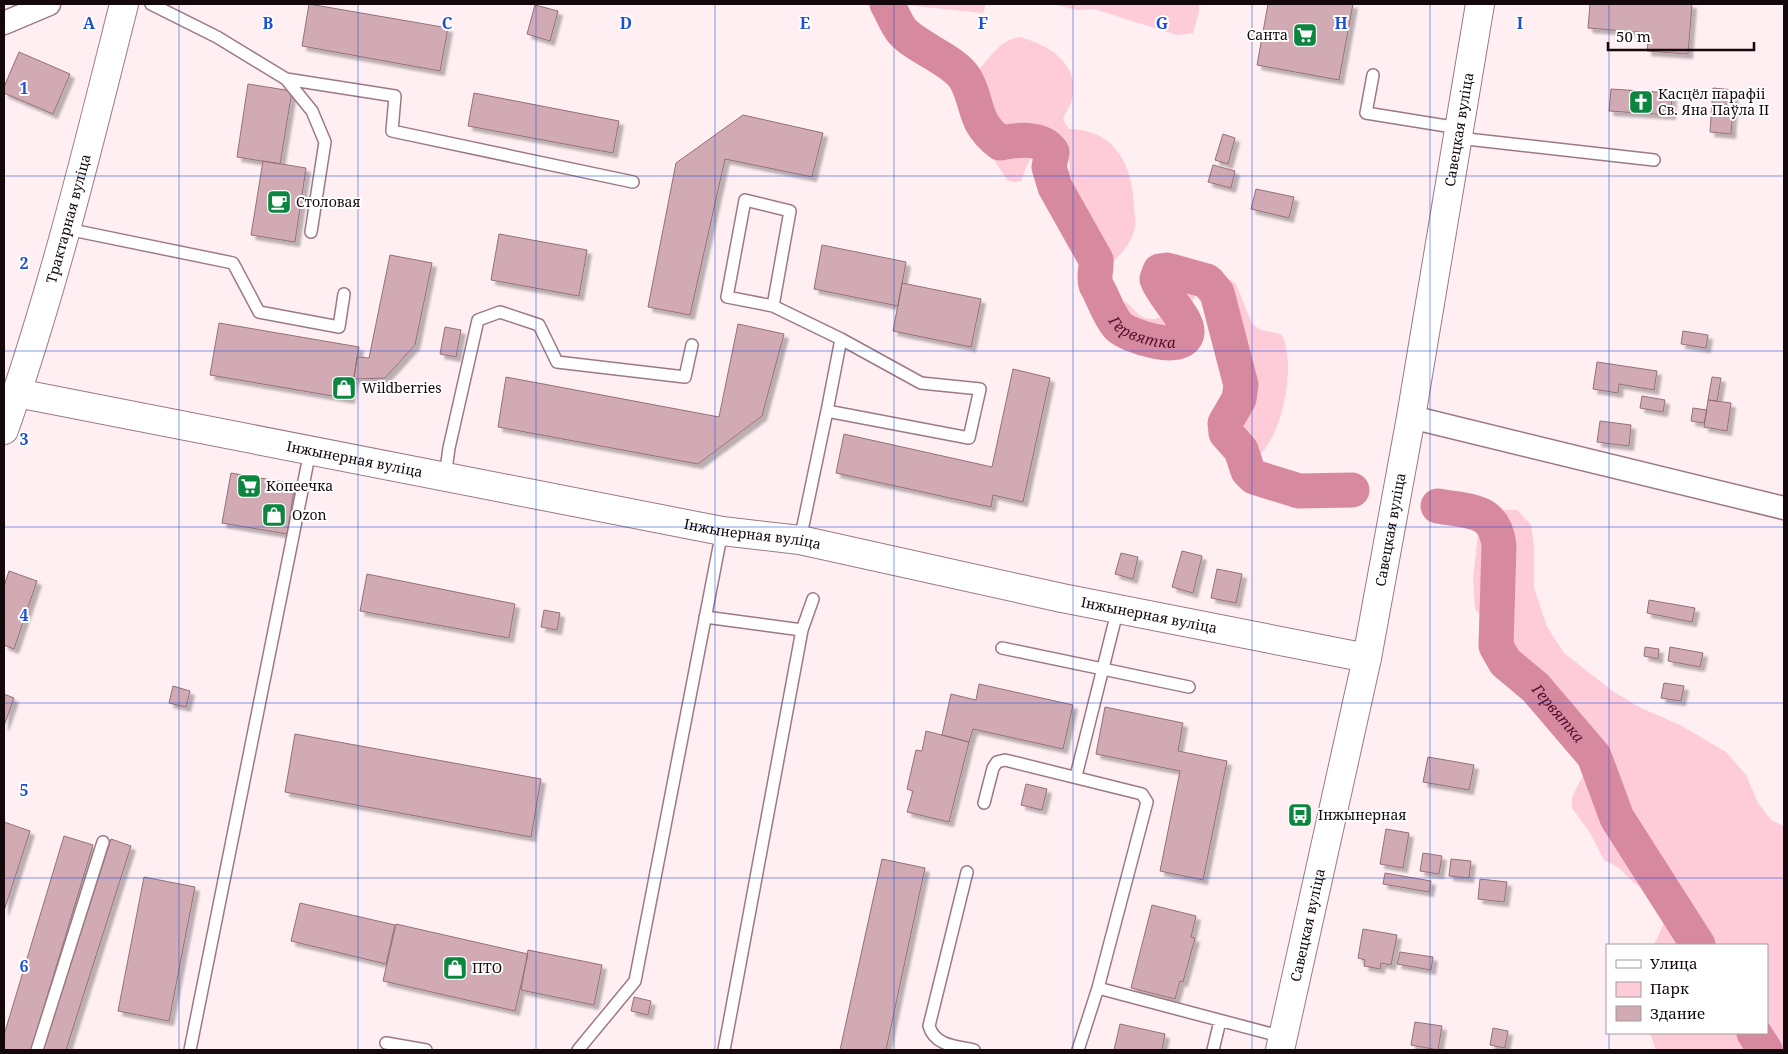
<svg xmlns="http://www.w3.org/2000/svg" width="1788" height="1054" font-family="'Noto Serif',serif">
	<defs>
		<filter id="shadow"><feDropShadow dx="4.5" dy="4.5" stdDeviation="1" flood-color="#0004"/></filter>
	</defs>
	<rect width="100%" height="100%" fill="#ffeef2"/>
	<path fill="#feccd9" d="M895,4H986L983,13Z
		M1052,4H1199V12L1193,33L1177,35L1094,9L1077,10Z
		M1019,37C1047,44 1080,63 1072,98C1071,106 1065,112 1063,120L1069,129C1115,129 1133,166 1134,207C1134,213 1136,221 1135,227C1131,246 1116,261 1100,271C1089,265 1066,227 1056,215L1069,173L1070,163L1064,154L1051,146C1030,149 1028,164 1021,181L1013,182L1007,180C997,162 960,115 960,97C959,82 974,76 981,67C993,54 1000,41 1019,37Z
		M1198,266L1219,272L1236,284L1252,324L1261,330L1281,334C1298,361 1282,443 1254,459C1245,455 1234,452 1230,441C1224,423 1228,402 1228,384C1228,379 1224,375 1223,369C1220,345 1230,298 1196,295L1191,303L1189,324L1181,343C1140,359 1138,343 1118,310L1120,304L1126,302C1131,306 1136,313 1141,316C1153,323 1170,317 1174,304C1177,293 1174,283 1178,272Z
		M1496,510H1517L1531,525L1534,546V588L1547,627L1564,653L1614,692L1641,708L1680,725L1726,752L1746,775L1758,803L1771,820L1784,826V1050H1656L1650,1033H1767V945H1654L1667,916V906L1662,897L1634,883L1619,868L1604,860L1590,833L1572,808V797L1587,768L1590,756L1589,744L1584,735L1545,717L1538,704L1537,694L1520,666L1510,640L1502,632L1493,628L1475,609L1473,579L1479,525Z"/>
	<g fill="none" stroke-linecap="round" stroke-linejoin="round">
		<g stroke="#d789a0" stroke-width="35">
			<path id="s1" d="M887,4C892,12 896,24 902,31C918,49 955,60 966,80C980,107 972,121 1000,143C1016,140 1041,136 1052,152L1049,167L1055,187L1096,260C1097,269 1093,276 1096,285C1103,297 1109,316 1118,326C1127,336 1186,355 1187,332C1188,318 1162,295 1157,279L1160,271L1167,270L1207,281L1217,293L1241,385L1239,399L1225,423L1226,433L1241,450L1248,471L1254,477L1299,491L1352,490"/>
			<path id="s2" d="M1438,506C1470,512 1494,508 1499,545L1496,646L1505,662L1536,688L1594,756L1617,818L1698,945"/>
			<path d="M1754,1033L1765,1050"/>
		</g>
	</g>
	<path fill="#d1aab4" stroke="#94707a" filter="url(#shadow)" d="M309,4L448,28L440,71L302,46Z
		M1268,4H1353L1339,80L1257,65Z
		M1590,4H1692L1688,54L1647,51L1649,33L1588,28Z
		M535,5L558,11L550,41L527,34Z
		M19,52L70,74L53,114L4,93V87Z
		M248,84L292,91L280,164L237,157Z
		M1713,88L1734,90L1731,134L1710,132Z
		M1611,89L1672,93L1671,115L1609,111Z
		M474,93L619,121L613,153L468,126Z
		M743,115L823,133L812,177L725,159L690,315L648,307L676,163Z
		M1223,134L1235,138L1228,164L1215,160Z
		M263,161L306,168L295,242L251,235Z
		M1213,165L1235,171L1231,188L1208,182Z
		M1256,189L1294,197L1289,218L1251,209Z
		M499,234L587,250L579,296L491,280Z
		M822,245L906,262L898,306L814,289Z
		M390,255L432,263L415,345L385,378L354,379L357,357L369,358Z
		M902,283L981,299L971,347L893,331Z
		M219,323L359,347L350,399L210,375Z
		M738,324L784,334L762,416L698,464L498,427L506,377L719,417Z
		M445,327L461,330L456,357L440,354Z
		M1683,331L1708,335L1706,348L1681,344Z
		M1597,362L1657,371L1654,390L1619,384L1618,393L1593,389Z
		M1013,369L1050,378L1023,502L993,495L991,507L836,473L844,434L992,467Z
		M1712,377L1721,378L1717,401L1708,400Z
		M1642,396L1665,400L1663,412L1640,408Z
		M1708,400L1731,403L1727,431L1704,427Z
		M1693,408L1707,410L1704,423L1691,421Z
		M1600,421L1631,425L1629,446L1597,442Z
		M231,473L295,484L287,534L222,523Z
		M1182,551L1202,556L1193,593L1172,587Z
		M1121,553L1138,557L1133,579L1115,574Z
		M1217,569L1242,574L1236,603L1211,598Z
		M9,571L37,581L14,649L4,645V586Z
		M367,574L515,604L509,638L360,611Z
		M1649,600L1695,608L1692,622L1647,613Z
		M544,610L560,613L557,630L541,627Z
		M1645,647L1659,649L1658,659L1644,656Z
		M1670,647L1703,653L1700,667L1668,661Z
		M1664,683L1684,686L1681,701L1661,698Z
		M979,684L1073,705L1063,749L973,729L969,742L942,735L951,694L976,700Z
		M173,686L190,691L186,707L169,703Z
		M4,694L14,698L4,726Z
		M1105,707L1183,723L1178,751L1227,761L1203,880L1160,871L1180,771L1096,754Z
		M926,731L969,742L949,822L907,812L913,791L907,789L916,750L922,751Z
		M295,734L541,779L531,837L285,792Z
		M1428,757L1474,765L1469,790L1423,782Z
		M1026,784L1047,789L1042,810L1021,805Z
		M4,822L30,831L4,911Z
		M1386,829L1409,833L1403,868L1380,864Z
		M64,836L93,845L31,1050H4V1035Z
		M111,839L131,846L66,1050H43Z
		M1423,853L1442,856L1439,874L1420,871Z
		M882,859L925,868L886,1050H840Z
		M1451,859L1471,861L1469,878L1449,876Z
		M1385,873L1431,881L1429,892L1383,884Z
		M144,877L195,887L169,1021L118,1011Z
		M1480,879L1507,882L1504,902L1478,899Z
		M300,903L395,925L386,964L291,941Z
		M1152,905L1196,916L1191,937L1195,938L1183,982L1180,981L1175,999L1131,988Z
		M396,924L528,954L515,1011L383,981Z
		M1363,929L1397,935L1391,965L1381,963L1380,969L1364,966L1365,960L1358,958Z
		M528,950L602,965L594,1005L521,990Z
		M1400,952L1433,957L1431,970L1397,964Z
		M634,997L651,1001L648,1015L631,1011Z
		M1415,1022L1442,1026L1438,1050L1411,1045Z
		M1120,1024L1165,1034L1162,1050H1114Z
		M1493,1028L1508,1031L1505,1048L1490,1045Z"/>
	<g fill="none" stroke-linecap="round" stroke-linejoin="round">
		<defs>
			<path id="lane" d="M151,4L217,37L286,79L395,96L392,131L633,182
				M1373,75L1366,113L1459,128
				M286,79L312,111L325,142L311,232
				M1458,138L1654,160
				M67,229L233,263L259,312L339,327L344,294
				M773,306L727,297L745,200L790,211L773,306L841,339L921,383L980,389L969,438L827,411L800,540
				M827,411L841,339
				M445,477L449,448L478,320L500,312L539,325L557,362L685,377L692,345
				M705,617L802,630
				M1002,648L1189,687
				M1076,776L1118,608
				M984,803L993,768L997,762L1005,760L1142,794L1147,802L1098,988L1283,1037
				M967,872L929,1026C935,1046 956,1046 974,1050
				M386,1043L426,1050
				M37,1050L103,842
				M190,1050L310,451
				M578,1050L635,981L722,531
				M724,1050L802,630L813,599
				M1078,1050L1098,988
				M1213,1050L1220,1021"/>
			<path id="street" d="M4,23L49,4
				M1411,417L1784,508"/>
			<g id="secondary">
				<path id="s3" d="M17,393L722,531L800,540L1062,598L1367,658"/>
				<path id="s4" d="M4,430C53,291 88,147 124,4"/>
				<path id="s5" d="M1280,1050L1367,658L1411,417L1480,4"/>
			</g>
		</defs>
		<use href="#lane" stroke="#9d7983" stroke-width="14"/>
		<use href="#street" stroke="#9d7983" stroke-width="25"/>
		<use href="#secondary" stroke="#9d7983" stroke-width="30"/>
		<use href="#lane" stroke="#fff" stroke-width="11"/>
		<use href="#street" stroke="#fff" stroke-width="22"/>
		<use href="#secondary" stroke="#fff" stroke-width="28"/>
	</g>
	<path fill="none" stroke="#1d4ed8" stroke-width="1" stroke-opacity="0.55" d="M179,4V1050M358,4V1050M536,4V1050M715,4V1050M894,4V1050M1073,4V1050M1252,4V1050M1430,4V1050M1609,4V945M4,176H1784M4,351H1784M4,527H1784M4,703H1784M4,878H1784M1609,1033V1050"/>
	<defs>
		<symbol id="supermarket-square" viewBox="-11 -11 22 22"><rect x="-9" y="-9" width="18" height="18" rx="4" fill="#0c853e" stroke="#fff"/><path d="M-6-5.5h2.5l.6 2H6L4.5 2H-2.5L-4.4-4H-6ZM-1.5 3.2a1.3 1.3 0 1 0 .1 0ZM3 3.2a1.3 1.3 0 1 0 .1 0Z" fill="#fff"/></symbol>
		<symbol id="church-square" viewBox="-11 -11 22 22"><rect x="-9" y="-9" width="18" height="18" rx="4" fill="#0c853e" stroke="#fff"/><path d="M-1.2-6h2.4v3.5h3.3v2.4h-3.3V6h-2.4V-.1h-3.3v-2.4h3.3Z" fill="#fff"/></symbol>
		<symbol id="cafe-square" viewBox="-11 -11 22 22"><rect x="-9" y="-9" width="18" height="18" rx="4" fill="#0c853e" stroke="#fff"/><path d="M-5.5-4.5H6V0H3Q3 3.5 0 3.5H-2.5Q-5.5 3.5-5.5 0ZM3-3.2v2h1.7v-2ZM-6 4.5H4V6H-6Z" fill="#fff"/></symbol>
		<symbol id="shop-square" viewBox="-11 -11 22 22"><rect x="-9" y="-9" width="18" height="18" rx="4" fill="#0c853e" stroke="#fff"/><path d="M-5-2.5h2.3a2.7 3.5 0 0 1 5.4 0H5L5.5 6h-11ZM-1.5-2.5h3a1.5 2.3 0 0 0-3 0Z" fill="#fff"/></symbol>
		<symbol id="bus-square" viewBox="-11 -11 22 22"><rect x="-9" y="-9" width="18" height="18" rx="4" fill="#0c853e" stroke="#fff"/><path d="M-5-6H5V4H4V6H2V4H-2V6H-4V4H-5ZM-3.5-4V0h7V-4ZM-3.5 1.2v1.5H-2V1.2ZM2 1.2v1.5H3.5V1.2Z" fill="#fff"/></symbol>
	</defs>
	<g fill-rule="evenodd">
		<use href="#supermarket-square" x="1291" y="21" width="28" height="28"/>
		<use href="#church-square" x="1627" y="88" width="28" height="28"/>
		<use href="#cafe-square" x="265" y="188" width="28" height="28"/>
		<use href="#shop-square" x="330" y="374" width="28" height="28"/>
		<use href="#supermarket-square" x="235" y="472" width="28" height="28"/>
		<use href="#shop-square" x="260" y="501" width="28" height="28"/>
		<use href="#bus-square" x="1286" y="801" width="28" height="28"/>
		<use href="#shop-square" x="441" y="954" width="28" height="28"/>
	</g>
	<g text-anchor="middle" stroke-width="4" stroke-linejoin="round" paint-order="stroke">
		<g font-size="14" fill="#14080c" stroke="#fff" text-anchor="start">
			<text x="1288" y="40" text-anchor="end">Санта</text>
			<text x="1658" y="99">Касцёл парафіі<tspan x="1658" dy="16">Св. Яна Паўла II</tspan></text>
			<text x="296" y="207">Столовая</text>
			<text x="362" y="393">Wildberries</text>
			<text x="266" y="491">Копеечка</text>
			<text x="292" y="520">Ozon</text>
			<text x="1318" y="820">Інжынерная</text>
			<text x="472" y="973">ПТО</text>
		</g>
		<g font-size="14" fill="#14080c" stroke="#fff">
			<text dy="5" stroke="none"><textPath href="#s5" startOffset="938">Савецкая вуліца</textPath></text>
			<text dy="5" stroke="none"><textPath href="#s4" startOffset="221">Трактарная вуліца</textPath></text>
			<text dy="5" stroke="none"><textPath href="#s3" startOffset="344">Інжынерная вуліца</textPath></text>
			<text dy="5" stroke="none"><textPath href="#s5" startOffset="532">Савецкая вуліца</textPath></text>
			<text dy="5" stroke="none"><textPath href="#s3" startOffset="749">Інжынерная вуліца</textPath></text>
			<text dy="5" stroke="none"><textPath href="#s3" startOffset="1154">Інжынерная вуліца</textPath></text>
			<text dy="5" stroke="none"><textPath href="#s5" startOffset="128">Савецкая вуліца</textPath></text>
		</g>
		<g font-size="15" font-style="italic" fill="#530d2b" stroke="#fff">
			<text dy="5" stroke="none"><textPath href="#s1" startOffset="458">Гервятка</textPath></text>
			<text dy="5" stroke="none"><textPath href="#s2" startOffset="274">Гервятка</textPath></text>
		</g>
	</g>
	<g font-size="16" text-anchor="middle" font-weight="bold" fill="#1d4ed8" stroke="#fff" stroke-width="4" stroke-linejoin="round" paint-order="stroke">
		<text x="89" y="29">A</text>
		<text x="268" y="29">B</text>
		<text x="447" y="29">C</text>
		<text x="626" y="29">D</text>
		<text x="805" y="29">E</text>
		<text x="983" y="29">F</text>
		<text x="1162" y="29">G</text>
		<text x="1341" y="29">H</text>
		<text x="1520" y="29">I</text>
		<text x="24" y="94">1</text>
		<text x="24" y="269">2</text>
		<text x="24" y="445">3</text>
		<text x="24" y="621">4</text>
		<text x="24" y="796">5</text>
		<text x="24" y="972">6</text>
	</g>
	<rect width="1788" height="1054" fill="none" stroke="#14080c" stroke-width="10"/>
	<rect x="1606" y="944" width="162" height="90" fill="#ffffff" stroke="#a19c9e"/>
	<rect x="1616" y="960" width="25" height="8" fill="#ffffff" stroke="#a19c9e"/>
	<text x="1650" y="969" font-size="15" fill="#14080c">Улица</text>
	<rect x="1616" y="982" width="25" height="15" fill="#feccd9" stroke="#a19c9e"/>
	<text x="1650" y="994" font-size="15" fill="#14080c">Парк</text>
	<rect x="1616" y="1006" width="25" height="15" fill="#d1aab4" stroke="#a19c9e"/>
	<text x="1650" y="1019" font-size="15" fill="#14080c">Здание</text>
	<path d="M1608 42v8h146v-8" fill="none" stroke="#14080c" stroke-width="2.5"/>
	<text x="1616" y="42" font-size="15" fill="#14080c" stroke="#ffffff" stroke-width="4" paint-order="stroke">50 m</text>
</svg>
